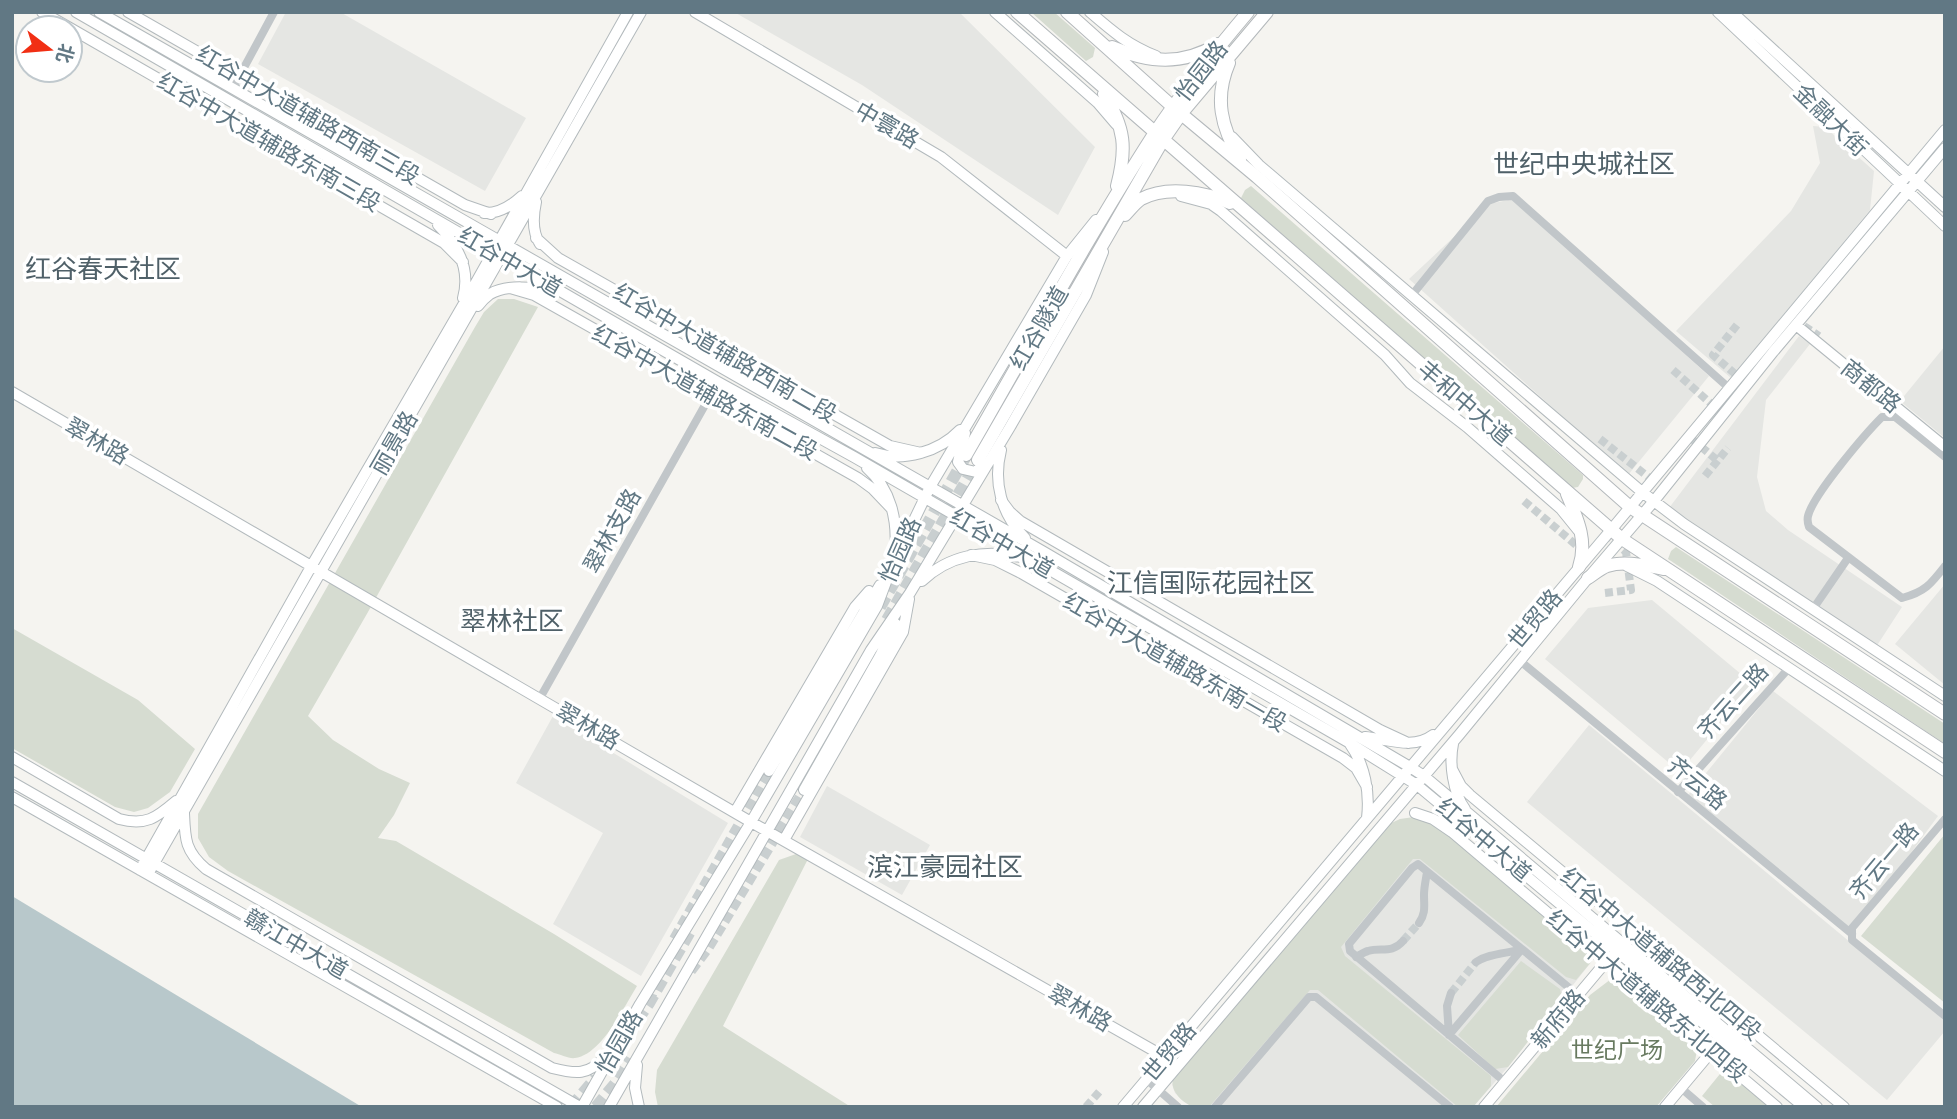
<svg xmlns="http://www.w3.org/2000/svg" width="1957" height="1119" font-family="'Noto Sans','Noto Sans SC',sans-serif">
	<rect width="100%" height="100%" fill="#f5f4f0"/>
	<path fill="#e5e6e3" d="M286,12H340L526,118L485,191L258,64Z
		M734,12H959L1095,147L1058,215L862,85Z
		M1813,126L1825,127L1874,171L1870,210L1731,378L1676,331L1791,211L1820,163Z
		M1513,199L1709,376L1628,475L1409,279L1489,204Z
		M1799,336L1810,344L1766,400L1757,477L1766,511L1788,530L1902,607L1876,647L1669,508Z
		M1945,346V438L1900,401Z
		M1945,584V685L1895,644Z
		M1652,600L1753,684L1680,772L1545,659L1588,608Z
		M1773,691L1938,816L1852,933L1684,800Z
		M553,716L728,823L641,976L553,924L603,833L516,783Z
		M1589,725L1945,1021V1031L1887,1100L1527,802Z
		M827,786L930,845L902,895L800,837Z
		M1400,819L1592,961L1508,1067L1473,1107H1192L1175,1093L1172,1084Z"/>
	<path fill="#d6dcd1" d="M1031,12H1054L1095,48L1093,57L1086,61Z
		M1251,186L1583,475V479L1578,487L1572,488L1241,198L1245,190Z
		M498,299H514L538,307L368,612L308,716L333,740L379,769L410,783L394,815L378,838L396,841L554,934L637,986C624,1007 601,1055 575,1058C569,1059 560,1054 554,1053L228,871L209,857L198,838V814L475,327L484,312Z
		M1676,547L1945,724V744L1668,559L1671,551Z
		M12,628L138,700L195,749L170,792L148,808L134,812L115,807L12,748Z
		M1414,817L1430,820L1592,955V961L1576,980L1566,977L1420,859H1413L1341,947L1345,956L1491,1076V1086L1473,1107H1458L1318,990H1310L1209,1107C1204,1107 1196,1108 1191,1106C1180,1101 1170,1090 1173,1078L1387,825L1400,819Z
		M1945,834V1003L1861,936Z
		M796,854L808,859L723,1026L851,1107H658L655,1092L657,1070L779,860Z
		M1521,961L1560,989L1562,998L1508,1067L1495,1069L1458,1035Z
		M1615,976L1698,1044L1695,1061L1656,1107H1496L1590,995Z
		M1724,1069L1770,1107H1715L1702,1096Z"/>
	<path fill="#b8c8cb" d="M12,896L362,1107H12Z"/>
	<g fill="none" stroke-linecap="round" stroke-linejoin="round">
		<path stroke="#c9cfd0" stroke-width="8" stroke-dasharray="8 4" stroke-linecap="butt" d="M1737,325L1713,355L1742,380
			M1804,326L1819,336
			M1673,370L1717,409
			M1600,439L1656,483
			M1692,439L1718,461
			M1705,476L1728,448
			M1524,501L1576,545L1585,550
			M1605,593L1631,590L1626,552L1610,538
			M1403,941L1419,923
			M1451,993L1476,962
			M1086,1107L1100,1091"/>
		<path stroke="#c9cfd0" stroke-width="10" stroke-dasharray="10 5" stroke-linecap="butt" d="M674,939L769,771
			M691,971L709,947L804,790
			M649,1003L656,983"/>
		<path stroke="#c9cfd0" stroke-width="12" stroke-dasharray="12 6" stroke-linecap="butt" d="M880,607L966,456
			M887,620L978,460
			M627,1035L649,1003L692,928
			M571,1107L596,1078
			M596,1107L615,1084L631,1059"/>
		<defs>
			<path id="secondary" d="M42,12L70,28
				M76,12L718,382L854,457L1348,742L1417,785L1804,1107
				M99,12L1044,552L1410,767L1424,776L1817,1107
				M128,12L465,205L491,214
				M695,12L941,157L1067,256
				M995,12L1098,103L1116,124
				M1090,12C1112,31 1128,45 1156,56
				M1718,12L1945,226
				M1732,12L1945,207
				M70,28L444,243L463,262
				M1232,137L1259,165L1642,492L1684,524L1945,696
				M1181,196L1211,204L1221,211L1385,355L1410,383L1467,427L1561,509L1578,530
				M536,202C533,216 532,232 540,244
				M484,213C499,214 511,206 522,196
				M438,225C458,245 471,269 463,298
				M536,238L558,258L890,446L921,453
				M510,288L534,295L858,478L873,489L892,509
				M478,306C481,302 486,297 490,294C507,284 535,287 553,292
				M1796,325L1945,447
				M12,392L751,822L1165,1057
				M965,433L958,462L963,469L976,472L984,463
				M1001,450C993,482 1001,514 1025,538
				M875,453C903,462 939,452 960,430
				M867,468C891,489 898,521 895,552
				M1001,500L1010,512L1020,521L1380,730L1408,743
				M971,555L995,560L1021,573L1343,758L1356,768L1367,787
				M1627,566L1657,581L1945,771
				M922,581C949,555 985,549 1020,557
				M1365,737C1388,739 1413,750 1433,735
				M1350,744C1365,765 1370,793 1367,818
				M1453,744C1449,763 1453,793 1465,809
				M12,757L119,819C146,826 156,818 176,801
				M1452,769L1461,786L1470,795L1844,1107
				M769,771L880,585
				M12,782L580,1107
				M804,790L880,656L896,624
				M12,797L557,1107
				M735,812L855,607L869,591
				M184,813C185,839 185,851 206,869L552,1068C576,1074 588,1076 606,1056
				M1415,813L1433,819L1452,832L1777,1107
				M784,840L903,632L909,599
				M140,870L312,565L470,293L628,12
				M148,874L641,12
				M637,1065L635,1088L639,1107
				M582,1107L640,1004L751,822L877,606L892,566L930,487L1067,256L1096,220
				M609,1107L871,650L910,593L1010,427L1086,295L1103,252
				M1123,1107L1611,530L1945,130
				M1143,1107L1459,735L1588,578L1654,501L1773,352L1945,148
				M1484,1107L1610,957
				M1665,1107L1717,1045"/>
			<path id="primary" d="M1017,12L1622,539L1945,752
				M1067,12L1173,107L1257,177L1630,507L1945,714
				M1112,47C1149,63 1182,66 1218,44
				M1229,63C1214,98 1221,127 1240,159
				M1104,94C1125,128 1127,148 1117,186
				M1125,215C1130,210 1135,203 1141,199C1167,185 1205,192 1230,203
				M966,455C1028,348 1087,238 1154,134C1182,92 1215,51 1248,12
				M978,460L1163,140L1181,114L1267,12
				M1567,494C1577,518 1588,541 1579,567
				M1588,578C1594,574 1601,568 1607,566C1625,560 1647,566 1664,569"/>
		</defs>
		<use href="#secondary" stroke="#b3babd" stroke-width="12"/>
		<use href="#primary" stroke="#b4b9bc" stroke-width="14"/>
		<path stroke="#c1c6c9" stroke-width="8" d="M233,88L274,12
			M1412,295L1488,201L1499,197L1513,196L1729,388
			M1945,457L1895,417H1882C1865,434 1813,495 1808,516C1807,520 1808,524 1809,527L1902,598C1925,592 1931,584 1945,566
			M1813,609L1848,558
			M1520,661L1852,934
			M540,698L718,382
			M1678,792L1789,668
			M1945,819L1852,928V940L1945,1016
			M1419,923C1426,913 1424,906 1424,895C1424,887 1426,879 1427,872
			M1356,957C1360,955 1364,952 1368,951C1381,947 1392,954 1403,941
			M1451,993L1447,1006L1449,1035L1522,949C1506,954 1490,953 1476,962
			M1146,1079L1178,1107
			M1505,1082L1350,951L1349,944L1412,868L1418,864L1578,995
			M1681,1088L1703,1107
			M1215,1107L1309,997H1316L1450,1107"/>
		<use href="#secondary" stroke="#fff" stroke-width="10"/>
		<use href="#primary" stroke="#fff" stroke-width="12"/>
	</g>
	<g text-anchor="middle" stroke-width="7" stroke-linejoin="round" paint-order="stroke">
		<g font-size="23" fill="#617884" stroke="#fff">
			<text transform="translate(1201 71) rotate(-52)" y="8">怡园路</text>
			<text transform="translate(308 115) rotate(30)" y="8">红谷中大道辅路西南三段</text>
			<text transform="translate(1831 120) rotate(44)" y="8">金融大街</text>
			<text transform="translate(887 125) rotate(30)" y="8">中寰路</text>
			<text transform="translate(269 142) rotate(30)" y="8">红谷中大道辅路东南三段</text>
			<text transform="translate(510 262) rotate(30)" y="8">红谷中大道</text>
			<text transform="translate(1039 328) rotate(-60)" y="8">红谷隧道</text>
			<text transform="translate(725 353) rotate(30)" y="8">红谷中大道辅路西南二段</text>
			<text transform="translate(1871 386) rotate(39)" y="8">商都路</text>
			<text transform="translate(705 392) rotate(29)" y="8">红谷中大道辅路东南二段</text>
			<text transform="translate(1465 403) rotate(41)" y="8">丰和中大道</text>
			<text transform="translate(97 441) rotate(30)" y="8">翠林路</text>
			<text transform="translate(394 443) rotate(-60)" y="8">丽景路</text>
			<text transform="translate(612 531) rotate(-61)" y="8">翠林支路</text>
			<text transform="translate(1002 543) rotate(30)" y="8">红谷中大道</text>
			<text transform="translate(900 550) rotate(-66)" y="8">怡园路</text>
			<text transform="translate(1535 619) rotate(-50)" y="8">世贸路</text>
			<text transform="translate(1175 662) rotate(30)" y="8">红谷中大道辅路东南一段</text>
			<text transform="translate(1733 701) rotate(-48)" y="8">齐云二路</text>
			<text transform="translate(588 726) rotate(30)" y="8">翠林路</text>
			<text transform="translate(1697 783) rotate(39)" y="8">齐云路</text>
			<text transform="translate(1484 840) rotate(40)" y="8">红谷中大道</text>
			<text transform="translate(1884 861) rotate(-50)" y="8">齐云一路</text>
			<text transform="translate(296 944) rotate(30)" y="8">赣江中大道</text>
			<text transform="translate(1661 954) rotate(40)" y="8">红谷中大道辅路西北四段</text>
			<text transform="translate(1647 996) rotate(40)" y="8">红谷中大道辅路东北四段</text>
			<text transform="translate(1080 1008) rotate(30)" y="8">翠林路</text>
			<text transform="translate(1558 1019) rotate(-50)" y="8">新府路</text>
			<text transform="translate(619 1042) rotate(-60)" y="8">怡园路</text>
			<text transform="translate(1169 1052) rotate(-50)" y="8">世贸路</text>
		</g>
		<g font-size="23" fill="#687a60" stroke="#fff">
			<text x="1617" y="1058">世纪广场</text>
		</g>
		<g font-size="26" fill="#4f6068" stroke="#fff">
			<text x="1584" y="173">世纪中央城社区</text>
			<text x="103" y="278">红谷春天社区</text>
			<text x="1211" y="592">江信国际花园社区</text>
			<text x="512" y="630">翠林社区</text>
			<text x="945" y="876">滨江豪园社区</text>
		</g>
	</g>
	<rect width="1957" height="1119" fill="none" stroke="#617884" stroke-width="28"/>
	<g transform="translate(49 49) rotate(106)"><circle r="33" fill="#ffffff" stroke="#c0c9ce" stroke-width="2"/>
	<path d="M0-5L12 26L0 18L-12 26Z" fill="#f12f14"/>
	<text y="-10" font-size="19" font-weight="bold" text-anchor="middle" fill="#617884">北</text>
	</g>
</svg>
